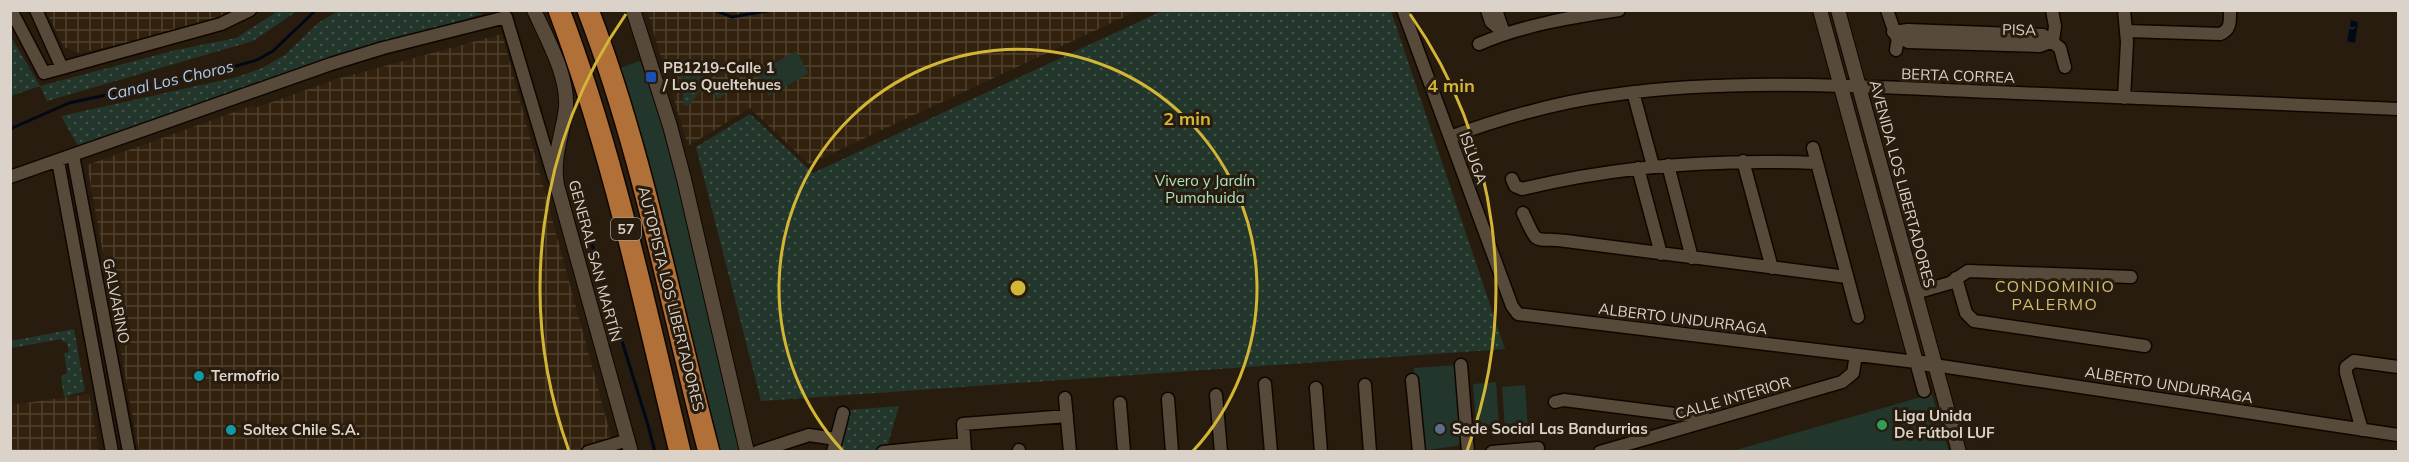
<svg xmlns="http://www.w3.org/2000/svg" width="2409" height="462" font-family="Mulish,sans-serif">
	<defs>
		<pattern id="industrial-grid" width="8" height="8" patternUnits="userSpaceOnUse" patternTransform="scale(1.5)"><rect width="8" height="8" fill="#32220d"/><path d="M0 4h8M4 0v8" fill="none" stroke="#4f412f"/></pattern>
		<pattern id="grass-dots" width="8" height="8" patternUnits="userSpaceOnUse" patternTransform="scale(1.5)"><rect width="8" height="8" fill="#23362b"/><path d="M2 2h.1M6 6h.1" fill="none" stroke="#425248" stroke-width="1.8" stroke-linecap="round"/></pattern>
		<pattern id="water-ripples" width="26" height="14" patternUnits="userSpaceOnUse" patternTransform="scale(1.5)"><rect width="26" height="14" fill="#010919"/><path d="M2 4q2-2 4 0t4 0M15 11q2-2 4 0t4 0" fill="none" stroke="#252c39"/></pattern>
	</defs>
	<rect width="100%" height="100%" fill="#281c0e"/>
	<path fill="url(#industrial-grid)" d="M46,11H231L189,30L79,53L64,47Z
		M647,11H1137L809,164L750,108L688,146Z
		M502,34L615,451H139L87,165L254,105L255,108L337,79Z
		M89,394L99,451H11V405Z"/>
	<path fill="url(#grass-dots)" d="M463,10L483,14L258,82L78,146L61,116L237,77L262,68L285,55L318,23L338,11Z
		M278,11H297L253,41L47,101L40,86L11,96V37L40,86L176,50L236,38Z
		M1162,11H1391L1505,349L761,401L696,147L750,114L813,173Z
		M682,59L695,64L711,75L689,106L683,105V86L677,60Z
		M716,78L730,89L719,99L709,91V85Z
		M74,329L85,391L64,397L61,377L67,373L64,353L69,352L67,342L64,343L62,339L11,348V341Z
		M899,406L888,444L878,451L837,452L848,410Z"/>
	<path fill="#23362b" d="M796,51L809,73L769,96L756,74Z
		M640,61C686,188 711,321 741,451H714L617,69Z
		M1455,365L1460,441L1458,446L1425,450L1421,444L1414,368Z
		M1496,382L1499,424L1476,426L1473,384Z
		M1525,385L1528,428L1505,429L1502,387Z
		M1932,394L1949,451L1729,452Z"/>
	<path fill="url(#water-ripples)" d="M2351,20L2358,22L2355,43L2347,41Z"/>
	<g fill="none" stroke-linecap="round" stroke-linejoin="round">
		<path stroke="#010919" stroke-width="3" d="M714,10L732,17L773,10
			M10,129L69,103L222,70L257,60L273,51L316,10
			M586,225L648,425L655,452"/>
		<defs>
			<path id="minor" d="M11,10L44,73L221,24L250,10
				M36,10L62,68
				M1403,10L1512,306L1518,314L1916,362L1924,391
				M1487,10L1491,22L1504,33
				M1496,10L1504,33
				M1887,10L1896,36L1908,42L2040,46L2053,41
				M2052,10L2055,26L2053,41
				M2124,10L2127,42L2124,98
				M2127,31L2220,34C2231,30 2230,21 2230,10
				M1893,32L1908,30L2043,35L2060,48L2065,67
				M1479,44C1523,25 1572,17 1619,10
				M1896,50L1898,38
				M1633,92L1653,166
				M1450,137C1502,118 1556,102 1612,95C1735,77 1871,87 1995,92C2130,98 2264,103 2398,109
				M1813,148L1858,317
				M73,155L129,452
				M58,161L112,452
				M1743,161L1772,268
				M1668,165L1692,258
				M1638,168L1661,254
				M10,177L331,64L383,48L506,17L554,178
				M1512,179L1515,186L1522,189C1619,165 1716,159 1816,163
				M1523,213C1539,248 1532,237 1566,241L1847,277
				M1956,278L1966,313L1974,321L2145,346
				M1915,293L1950,283L1968,271L2131,277
				M1461,365L1468,452
				M1934,365L2398,435
				M1412,380L1419,452
				M1265,384L1271,452
				M1365,385L1370,452
				M1316,388L1321,452
				M1216,395L1221,452
				M1065,398L1070,452
				M1168,399L1172,452
				M1555,402L1564,400L1705,418
				M1120,403L1124,452
				M2362,430L2346,373V367L2354,361L2398,367
				M1019,450V452
				M588,452L628,440
				M757,452L809,435L836,439
				M833,452L843,413
				M883,452L964,444
				M965,452L963,424L1067,416
				M1492,452L1538,448
				M1600,452L1842,382L1853,373L1856,355"/>
			<path id="tertiary" d="M534,10C547,39 568,75 566,107C563,134 552,157 557,185L631,452
				M633,10L670,126L684,179L747,452
				M1820,10L1916,362L1934,365
				M1838,10L1959,452"/>
			<path id="motorway" d="M559,10C613,153 644,303 680,452
				M588,10C643,153 670,304 709,452"/>
		</defs>
		<use href="#minor" stroke="#100600" stroke-width="15"/>
		<use href="#tertiary" stroke="#100600" stroke-width="16"/>
		<use href="#motorway" stroke="#100600" stroke-width="24"/>
		<use href="#minor" stroke="#584a3a" stroke-width="12"/>
		<use href="#tertiary" stroke="#584a3a" stroke-width="14"/>
		<use href="#motorway" stroke="#b17037" stroke-width="21"/>
	</g>
	<g fill="none" stroke="#d3b635" stroke-width="3">
		<path d="M843 451A239 239 0 1 1 1193 451"/>
		<path d="M569 451A478 478 0 0 1 626 14M1410 14A478 478 0 0 1 1467 451"/>
	</g>
	<rect fill="#1a4fb4" stroke="#281c0e" stroke-width="2" x="645" y="71" width="12" height="12" rx="3"/>
	<g fill="#0f9aa8" stroke="#281c0e" stroke-width="2">
		<circle cx="199" cy="376" r="6"/>
		<circle cx="231" cy="430" r="6"/>
	</g>
	<circle fill="#2e9e5b" stroke="#281c0e" stroke-width="2" cx="1882" cy="425" r="6"/>
	<circle fill="#5c6f8a" stroke="#281c0e" stroke-width="2" cx="1440" cy="429" r="6"/>
	<g text-anchor="middle" stroke-width="6" stroke-linejoin="round" paint-order="stroke">
		<rect fill="#281c0e" stroke="#a59c92" stroke-width="1.5" x="611" y="218" width="30" height="22" rx="4.5"/>
		<g font-size="14" font-weight="bold" fill="#dbd3ca">
			<text x="626" y="234">57</text>
		</g>
		<g font-size="15" fill="#dbd3ca" stroke="#281c0e">
			<text transform="translate(2019 30) rotate(1)" y="5">PISA</text>
			<text transform="translate(1958 76) rotate(2)" y="5">BERTA CORREA</text>
			<text transform="translate(1473 158) rotate(70)" y="5">ISLUGA</text>
			<text transform="translate(1902 184) rotate(75)" y="5">AVENIDA LOS LIBERTADORES</text>
			<text transform="translate(595 261) rotate(75)" y="5">GENERAL SAN MARTÍN</text>
			<text transform="translate(671 299) rotate(76)" y="5">AUTOPISTA LOS LIBERTADORES</text>
			<text transform="translate(116 301) rotate(79)" y="5">GALVARINO</text>
			<text transform="translate(1683 319) rotate(7)" y="5">ALBERTO UNDURRAGA</text>
			<text transform="translate(2169 385) rotate(9)" y="5">ALBERTO UNDURRAGA</text>
			<text transform="translate(1733 398) rotate(-16)" y="5">CALLE INTERIOR</text>
		</g>
		<g font-size="15" font-weight="bold" fill="#dbd3ca" stroke="#281c0e" text-anchor="start">
			<text x="663" y="73">PB1219-Calle 1<tspan x="663" dy="17">/ Los Queltehues</tspan></text>
			<text x="211" y="381">Termofrio</text>
			<text x="1894" y="421">Liga Unida<tspan x="1894" dy="17">De Fútbol LUF</tspan></text>
			<text x="1452" y="434">Sede Social Las Bandurrias</text>
			<text x="243" y="435">Soltex Chile S.A.</text>
		</g>
		<g font-size="15" fill="#abe1c2" stroke="#281c0e">
			<text x="1205" y="186">Vivero y Jardín<tspan x="1205" dy="17">Pumahuida</tspan></text>
		</g>
		<g font-size="16" font-style="italic" fill="#abcaf6" stroke="#281c0e">
			<text transform="translate(170 80) rotate(-13)" y="6">Canal Los Choros</text>
		</g>
		<g font-size="16" letter-spacing="1.5" fill="#d2bf72" stroke="#281c0e">
			<text x="2055" y="292">CONDOMINIO<tspan x="2055" dy="18">PALERMO</tspan></text>
		</g>
	</g>
	<circle cx="1018" cy="288" r="9" fill="#d3b635" stroke="#281c0e" stroke-width="3"/>
	<g font-size="18" text-anchor="middle" font-weight="bold" fill="#d3b635" stroke="#281c0e" stroke-width="6" stroke-linejoin="round" paint-order="stroke">
		<text x="1451" y="92">4 min</text>
		<text x="1187" y="125">2 min</text>
	</g>
	<rect width="2409" height="462" fill="none" stroke="#dbd3ca" stroke-width="24"/>
</svg>
